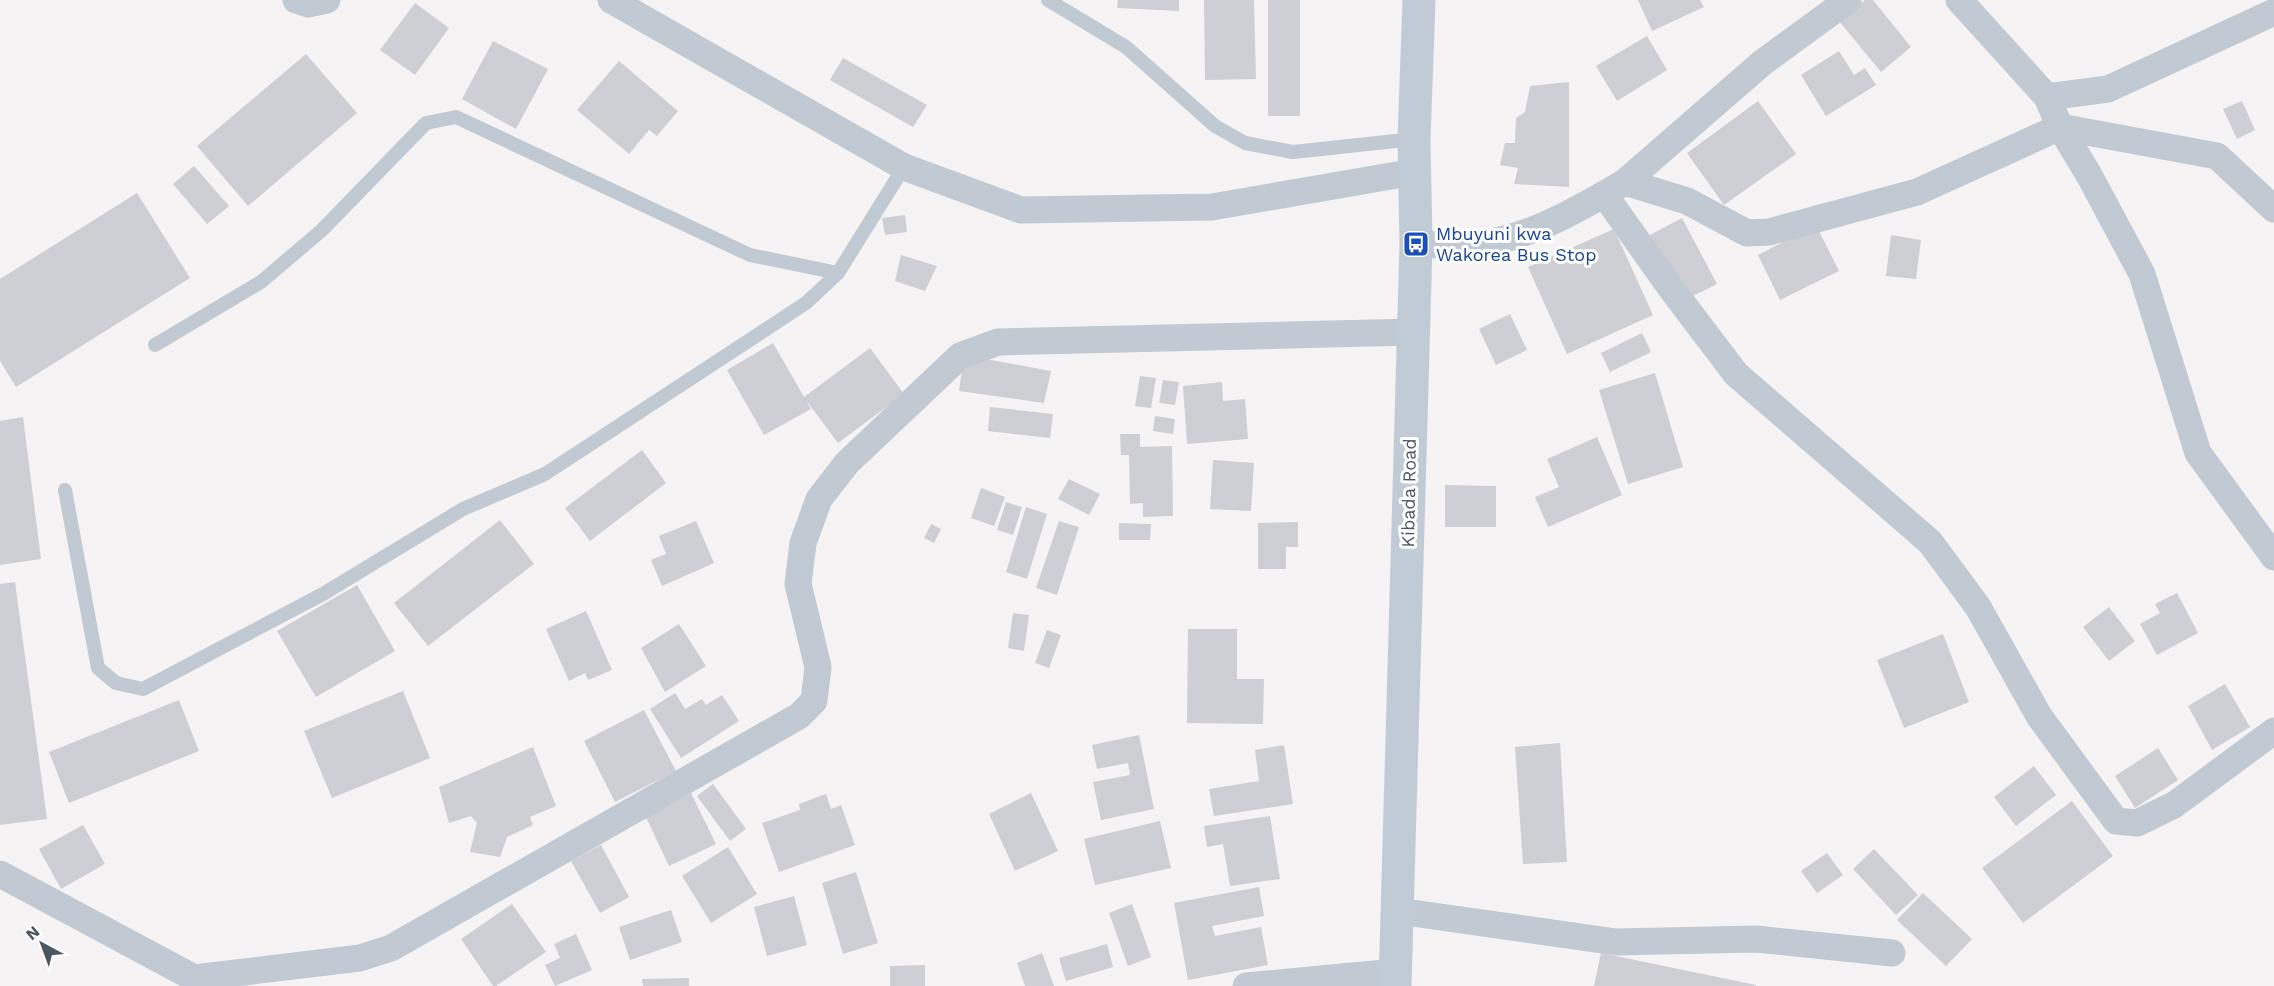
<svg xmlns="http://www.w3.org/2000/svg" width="2274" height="986" font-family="'Work Sans',sans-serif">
	<rect width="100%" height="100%" fill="#f5f3f3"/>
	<path fill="#cdcfd5" d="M1118,0H1179V11L1117,8Z
		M1204,0H1254L1256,79L1205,80Z
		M1268,0H1300V116H1268Z
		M1638,0H1700L1704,7L1652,31Z
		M1865,0H1873L1911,47L1881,72L1839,21Z
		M415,3L449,28L415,75L380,50Z
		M1647,36L1667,70L1617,101L1596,66Z
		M493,41L548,69L516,129L462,99Z
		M1839,51L1854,75L1865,68L1876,85L1826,116L1801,75Z
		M306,54L357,113L248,206L197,146Z
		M843,58L927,105L913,127L830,80Z
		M619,61L678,111L657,136L649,130L629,154L577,110Z
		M1569,82V187L1514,184L1518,168L1500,165L1505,143H1515L1516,118L1525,112L1530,86Z
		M1758,101L1796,154L1724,205L1687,153Z
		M2242,101L2255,130L2237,139L2223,109Z
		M194,166L229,206L207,224L173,184Z
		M137,193L190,278L16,387L0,361V279Z
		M905,215L907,232L885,235L882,218Z
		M1682,218L1717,284L1685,300L1650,235Z
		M1816,225L1839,271L1780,300L1758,255Z
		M1614,229L1653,315L1567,354L1528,267Z
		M1891,235L1921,240L1916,279L1886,276Z
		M901,255L937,266L925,291L895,281Z
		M1510,314L1527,350L1496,365L1479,329Z
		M1642,333L1651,352L1610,372L1601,353Z
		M773,343L804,397L870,348L904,394L838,443L806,400L811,409L764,435L727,370Z
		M964,355L1051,371L1044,403L959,391Z
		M1655,373L1683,467L1628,484L1599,390Z
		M1140,376L1156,378L1151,408L1135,406Z
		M1163,380L1179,382L1175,405L1159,403Z
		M1222,382L1223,401L1245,399L1248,439L1187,444L1183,386Z
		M990,407L1053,414L1050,438L988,431Z
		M1155,416L1175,419L1173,434L1153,431Z
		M23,417L41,559L0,565V421Z
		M1120,434H1140V447L1172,446L1173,516L1143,517V503L1130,504L1129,455H1121Z
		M1597,437L1622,495L1548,527L1535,497L1559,487L1547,459Z
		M642,450L666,483L590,541L565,508Z
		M1213,460L1254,463L1251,511L1210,509Z
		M1069,479L1100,494L1089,515L1058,499Z
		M1445,485L1496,486V527H1445Z
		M981,488L1005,497L994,526L971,518Z
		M1006,502L1022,507L1013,535L997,530Z
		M1026,507L1047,514L1027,579L1006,572Z
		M500,520L534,564L428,646L394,603Z
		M696,521L714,563L662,586L651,560L666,554L659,536Z
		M1059,521L1079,527L1057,595L1036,588Z
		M1298,522V547H1286V569H1258V523Z
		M1119,523L1151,524L1150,540H1119Z
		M931,524L941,529L934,543L924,538Z
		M15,582L47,819L0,825V584Z
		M357,585L395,651L316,697L277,631Z
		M2177,593L2198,633L2157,655L2140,624L2160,613L2155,604Z
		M2109,607L2135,641L2109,661L2083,627Z
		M586,611L612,670L588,680L585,673L569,681L546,629Z
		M1013,613L1029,615L1024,651L1008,648Z
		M679,624L706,666L665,692L641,648Z
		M1188,629H1237V679H1264L1263,724L1187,723Z
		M1047,630L1061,635L1049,668L1035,663Z
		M1943,634L1969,702L1904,728L1877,660Z
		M2225,684L2250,727L2212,750L2188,706Z
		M403,691L430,758L332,798L304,731Z
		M675,693L685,709L702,699L706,705L722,695L739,721L681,758L650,709Z
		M179,700L199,751L69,803L49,752Z
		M644,710L676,771L615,802L584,741Z
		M1139,735L1154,809L1101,820L1093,782L1130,775L1128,763L1097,769L1092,745Z
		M1560,743L1567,862L1523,864L1515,747Z
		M1284,745L1293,804L1214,816L1209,789L1259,781L1255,750Z
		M533,747L556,806L530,817L533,825L507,837L500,857L470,852L477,823L471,816L449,823L439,787Z
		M2158,748L2178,780L2135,808L2115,776Z
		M2034,766L2056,795L2016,826L1994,797Z
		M713,784L746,829L730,841L697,796Z
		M691,793L716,844L669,866L645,815Z
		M1031,793L1058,851L1015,871L989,814Z
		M826,794L831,809L841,805L855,845L779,872L762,823L800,810L799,804Z
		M2072,801L2113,856L2023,923L1982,868Z
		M1270,816L1280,879L1230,886L1223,844L1207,847L1204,826Z
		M1160,821L1171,868L1095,885L1084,839Z
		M83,825L105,864L61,889L39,849Z
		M601,845L629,897L600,913L571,861Z
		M728,847L757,894L711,923L682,876Z
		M1874,849L1918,895L1896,915L1853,869Z
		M1827,853L1843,875L1817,893L1801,871Z
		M856,872L878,943L843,954L822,883Z
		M1259,887L1264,916L1212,926L1215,936L1261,927L1268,965L1188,980L1174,903Z
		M1923,893L1972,939L1946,966L1897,920Z
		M794,896L807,945L767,956L754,907Z
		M512,904L546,952L496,986H493L461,939Z
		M1132,904L1151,957L1128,966L1109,913Z
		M671,910L682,942L630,960L619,927Z
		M576,934L592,970L555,986L545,965L560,958L554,944Z
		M1107,944L1113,967L1066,981L1059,958Z
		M1042,953L1054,986H1025L1017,963Z
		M1601,953L1756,985V986H1594Z
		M925,965V986H890V966Z
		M689,978V986H643L642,979Z"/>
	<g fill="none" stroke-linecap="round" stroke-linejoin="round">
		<path stroke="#c1cad2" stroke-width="14" d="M1048,0L1126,47L1215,126L1245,143L1293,152L1414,139
			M155,345L261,282L322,230L426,123L456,117L750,255L838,273L904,167
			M65,490L98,668L116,683L143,689L323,594L463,509L545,474L806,303L838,273"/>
		<path stroke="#c1cad2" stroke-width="27" d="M296,0L308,4L327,0
			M611,0L904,167L1021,210L1212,207L1414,172
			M1959,0L2047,97L2108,89L2274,12
			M2047,97L2060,127L2089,175L2142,274L2198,453L2274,557
			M1625,182L1687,201L1747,233L1769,232L1917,192L2060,127L2217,156L2274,209
			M1604,194L1670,287L1736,374L1930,542L1978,607L2039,716L2116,821L2137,823L2174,805L2274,731
			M1416,244C1433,244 1450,246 1467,245C1524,242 1577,210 1625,182L1762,63L1848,0
			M0,874L194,978L360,958L391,948L799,716L814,701L818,667L798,584L803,543L819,499L847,463L960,356L998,342L1413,332
			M1398,911L1616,942L1756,939L1892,953
			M1246,986L1395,972"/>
		<path stroke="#c1cbd6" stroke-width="33" d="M1395,986L1416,244L1414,139L1419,0"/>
	</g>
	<defs>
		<symbol id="bus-square" viewBox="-11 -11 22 22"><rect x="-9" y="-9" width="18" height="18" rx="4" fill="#1a4fb4" stroke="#fff"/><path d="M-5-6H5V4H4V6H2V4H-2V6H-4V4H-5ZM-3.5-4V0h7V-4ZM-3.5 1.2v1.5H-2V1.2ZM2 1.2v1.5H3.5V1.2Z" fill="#fff"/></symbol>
	</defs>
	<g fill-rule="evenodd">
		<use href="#bus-square" x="1401" y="229" width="30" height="30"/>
	</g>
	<g text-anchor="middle" stroke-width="6" stroke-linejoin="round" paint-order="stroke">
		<g font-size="18" fill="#164399" stroke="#fff" text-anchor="start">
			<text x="1436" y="240">Mbuyuni kwa<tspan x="1436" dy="21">Wakorea Bus Stop</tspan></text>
		</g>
		<g font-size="18" fill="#4a5661" stroke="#fff">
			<text transform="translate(1409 493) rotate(-89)" y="6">Kibada Road</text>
		</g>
	</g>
	<g transform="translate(42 944) rotate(319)" stroke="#ffffff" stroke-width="4.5" paint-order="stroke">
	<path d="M0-4.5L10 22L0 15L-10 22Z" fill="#4a5661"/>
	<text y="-9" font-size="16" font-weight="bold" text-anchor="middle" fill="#4a5661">N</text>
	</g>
</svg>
